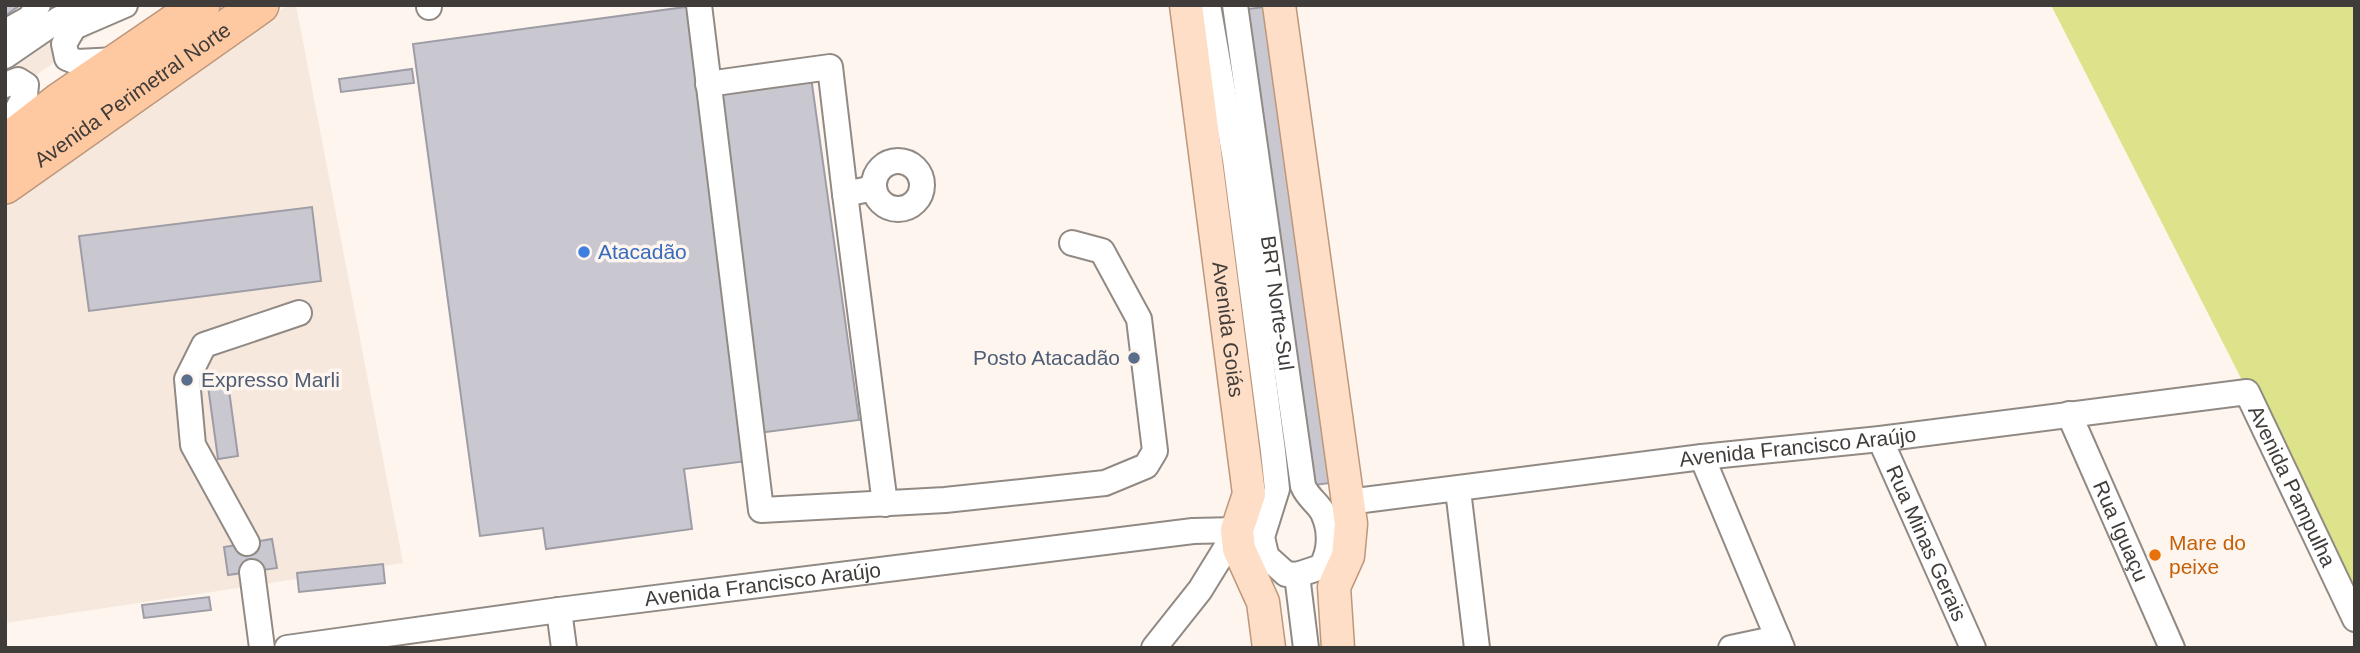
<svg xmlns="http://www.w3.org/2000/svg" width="2360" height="653" font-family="Arial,sans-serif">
	<rect width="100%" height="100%" fill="#fef5ef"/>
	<path fill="#f7e8dd" d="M5,5H133L5,98Z
		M288,5H296L403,563L5,623V198Z"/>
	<path fill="#dde38a" d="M2051,5H2355V602Z"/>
	<path fill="#c9c8d1" stroke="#9e9da6" stroke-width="2" d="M5,5H20L5,16Z
		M693,6L755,460L684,469L692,529L546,549L543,528L480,536L413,44Z
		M1272,6L1338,482L1267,491L1208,14Z
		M412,69L414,83L341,92L339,79Z
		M811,77L859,420L759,433L712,90Z
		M312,207L321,281L89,311L79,236Z
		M228,383L238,456L218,459L208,386Z
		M272,539L277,568L228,575L224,547Z
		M383,564L385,583L299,592L297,573Z
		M209,597L211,610L144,618L142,605Z"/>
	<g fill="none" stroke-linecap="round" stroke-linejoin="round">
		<defs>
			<g id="minor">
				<path d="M429,5V7"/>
				<path d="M699,5L761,510L945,500L1105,483L1146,466L1155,451L1139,319L1102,251L1072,243"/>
				<path d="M1208,5L1235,159L1273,451L1277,489L1262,537L1267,559"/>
				<path id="s1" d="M1235,5L1303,486C1308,498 1318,503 1323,513C1331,530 1331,551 1321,567L1297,575L1286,574L1237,530"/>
				<path d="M5,32L30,18L38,5"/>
				<path d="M5,56L59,19L88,6"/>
				<path d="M117,60L77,62L67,58L64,44L74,27L125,5"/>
				<path d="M708,84L830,67L845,194L874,188"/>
				<path d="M5,85L18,80L26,85L25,95L5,133"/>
				<circle cx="898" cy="185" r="24"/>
				<path d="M845,194L885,504"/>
				<path id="s2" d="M2069,414L2172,648"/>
				<path id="s3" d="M1880,439L1973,648"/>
				<path d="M1702,457L1782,648"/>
				<path d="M1458,490L1477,648"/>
				<path id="s4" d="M1348,502L1702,457L1880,439L2247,392L2355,619"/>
				<path d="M247,543L193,445L187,379L204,345L299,313"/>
				<path d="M252,572L262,648"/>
				<path d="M1297,575L1306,648"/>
				<path d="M559,610L564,648"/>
				<path id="s5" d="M287,648L559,610L1193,531L1237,530"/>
				<path d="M1154,648L1200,590L1237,530"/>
				<path d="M1731,648L1778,638"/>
			</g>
			<g id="major">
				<path id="s6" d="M1186,5L1249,494L1237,530L1239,549L1263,602L1269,648"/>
				<path d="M1279,5L1351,524L1348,556L1334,587L1338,648"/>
			</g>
			<g id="highway">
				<path d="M5,144L59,102L201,5"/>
				<path id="s7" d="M5,185L260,5"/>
			</g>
		</defs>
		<use href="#minor" stroke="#918a84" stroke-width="28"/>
		<use href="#major" stroke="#bc977c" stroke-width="35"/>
		<use href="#highway" stroke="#bc977c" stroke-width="40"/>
		<use href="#minor" stroke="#fff" stroke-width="24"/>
		<use href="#major" stroke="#fedec6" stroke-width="32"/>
		<use href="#highway" stroke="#fec8a0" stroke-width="37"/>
	</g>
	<circle fill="#3f7fe0" stroke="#fef5ef" stroke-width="2.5" cx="584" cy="252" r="7"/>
	<g fill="#5c6f8a" stroke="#fef5ef" stroke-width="2.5">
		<circle cx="1134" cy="358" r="7"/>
		<circle cx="187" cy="380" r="7"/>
	</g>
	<circle fill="#e8710a" stroke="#fef5ef" stroke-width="2.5" cx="2155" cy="555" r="7"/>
	<g text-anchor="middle" stroke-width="7" stroke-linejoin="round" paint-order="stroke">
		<g font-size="21" fill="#403c3a" stroke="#fef5ef">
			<text dy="7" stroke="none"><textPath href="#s7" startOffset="156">Avenida Perimetral Norte</textPath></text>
			<text dy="7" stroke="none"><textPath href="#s1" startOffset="301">BRT Norte-Sul</textPath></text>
			<text dy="7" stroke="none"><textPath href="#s6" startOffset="327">Avenida Goiás</textPath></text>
			<text dy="7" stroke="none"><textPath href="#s4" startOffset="453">Avenida Francisco Araújo</textPath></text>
			<text dy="7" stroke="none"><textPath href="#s4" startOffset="1010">Avenida Pampulha</textPath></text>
			<text dy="7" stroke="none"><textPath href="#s2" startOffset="128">Rua Iguaçu</textPath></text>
			<text dy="7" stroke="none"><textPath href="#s3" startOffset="114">Rua Minas Gerais</textPath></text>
			<text dy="7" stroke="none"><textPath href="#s5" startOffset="480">Avenida Francisco Araújo</textPath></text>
		</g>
		<g font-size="21" fill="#366cbe" stroke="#fef5ef" text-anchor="start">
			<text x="598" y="259">Atacadão</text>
		</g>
		<g font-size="21" fill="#4e5e75" stroke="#fef5ef" text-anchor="end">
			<text x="1120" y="365">Posto Atacadão</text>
			<text x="201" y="387" text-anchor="start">Expresso Marli</text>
		</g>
		<g font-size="21" fill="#c56008" stroke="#fef5ef" text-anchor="start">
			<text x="2169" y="550">Mare do<tspan x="2169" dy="24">peixe</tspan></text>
		</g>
	</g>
	<rect width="2360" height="653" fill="none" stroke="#403c3a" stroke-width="14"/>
</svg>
